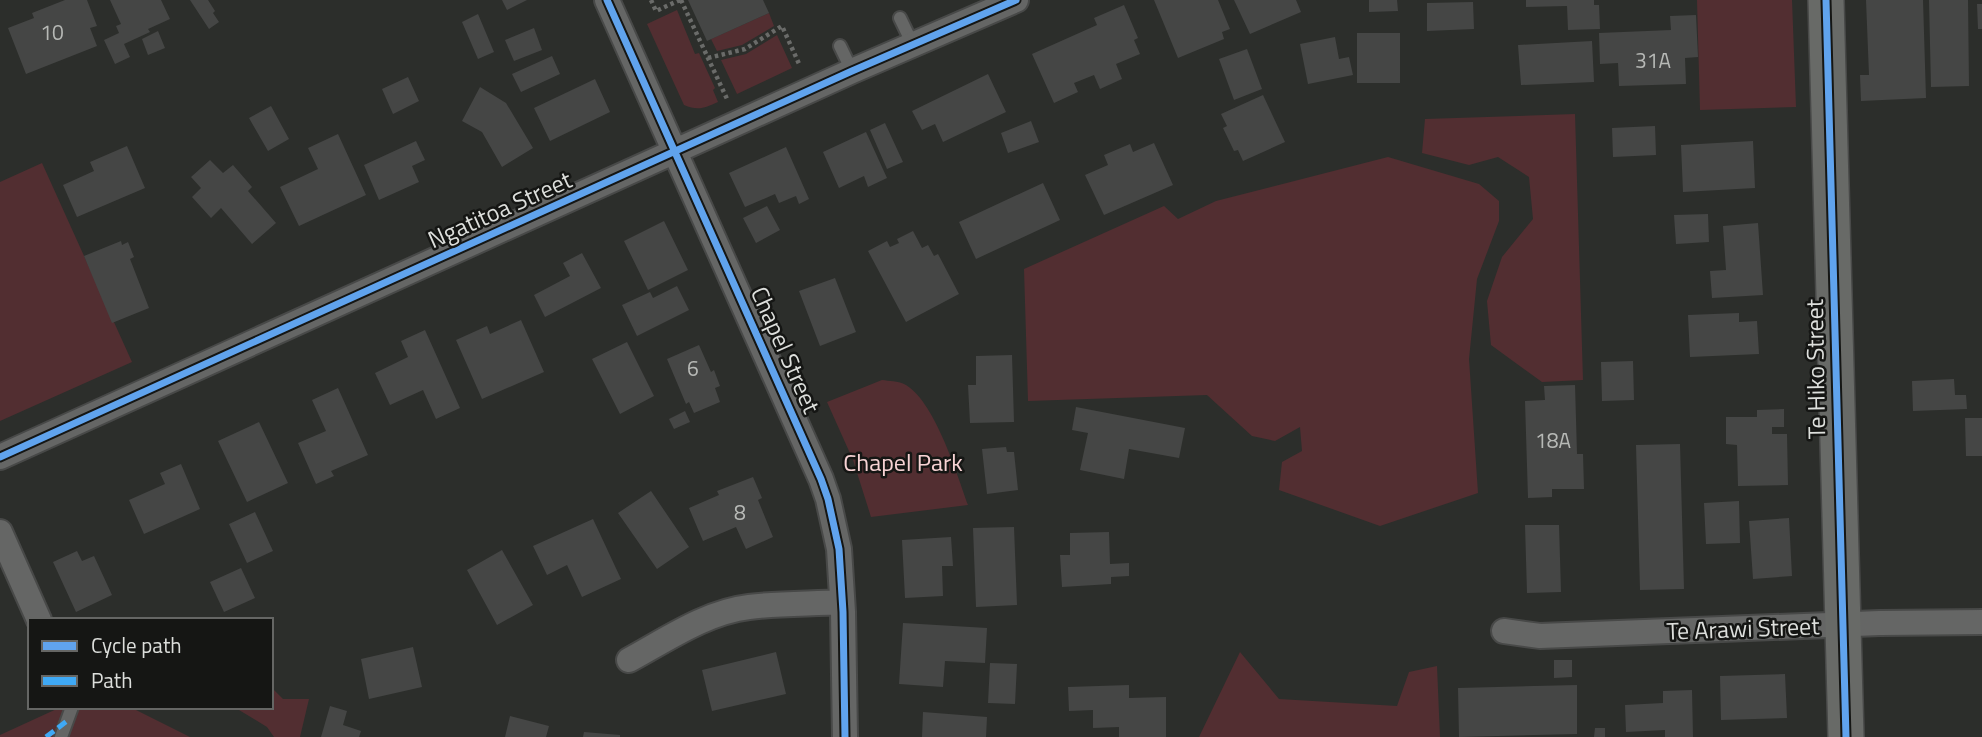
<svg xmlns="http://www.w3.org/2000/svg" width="1982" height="737" font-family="'Titillium Web',sans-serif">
	<rect width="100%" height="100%" fill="#2c2e2b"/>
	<path fill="#522e31" d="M1697,0H1792L1796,107L1700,110Z
		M677,10L695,54L699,53L715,88L713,90L718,102C705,108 698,111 684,105L647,24Z
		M769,13L774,26L742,45L717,51L711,39Z
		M777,35L792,68L737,94L721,60L746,54Z
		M1575,114L1583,380L1542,382L1491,345L1487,301L1502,257L1533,219L1529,177L1498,157L1469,165L1422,153L1425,119Z
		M1388,157L1479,184L1499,201V221L1477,279L1469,359L1478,493L1380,526L1279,490L1282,462L1302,451L1300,427L1275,441L1252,436L1207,395L1028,401L1024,269L1164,206L1178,219L1216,201Z
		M42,163L132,362L0,421V182Z
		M882,380C889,381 898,381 904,384C934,399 957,474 968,505L871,517L853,460L827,402Z
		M1240,652L1279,699L1397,706L1409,672L1437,666L1440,737H1199Z
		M271,687L283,699H309L300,737H274L267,727L234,707H271Z
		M61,707H130L190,737H0V735Z"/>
	<path fill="#454645" d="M65,0H87L97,26L90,28L97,46L26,74L8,28L34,18L32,13Z
		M110,0H161L170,19L148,29L150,32L124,44L130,57L115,64L104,40L119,33L116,26L121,24Z
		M190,0H208L215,11L213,13L219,22L209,29Z
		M502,0H527L507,10Z
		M688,0H763L769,13L707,41Z
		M1154,0H1218L1230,29L1222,32L1224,39L1178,58Z
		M1234,0H1296L1301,12L1250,34Z
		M1369,0H1397L1398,11L1369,12Z
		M1526,0H1594V5H1599L1600,29L1568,30L1567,6L1526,7Z
		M1866,0H1923L1926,98L1861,101L1860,75H1869Z
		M1929,0H1968L1969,86L1931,87Z
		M1473,2L1474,29L1427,31V3Z
		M1977,4H1982V29H1978Z
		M1124,5L1138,38L1134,40L1140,54L1116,64L1122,79L1100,89L1094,75L1074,83L1078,92L1054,103L1032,54L1097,25L1094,18Z
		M478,14L494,52L478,59L462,22Z
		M1696,15L1698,57L1685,58L1686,84L1619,86L1618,63L1600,64L1599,33L1671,30L1670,16Z
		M534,28L542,50L514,61L505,40Z
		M158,31L165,48L148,55L142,39Z
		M1357,33H1400V83H1357Z
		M1335,37L1339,59L1349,57L1353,75L1308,84L1300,44Z
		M1592,41L1594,82L1521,85L1518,45Z
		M1247,49L1262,89L1234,100L1219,59Z
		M552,56L560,74L521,92L512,74Z
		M988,74L1006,112L943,142L935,124L922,130L912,111Z
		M408,77L419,101L393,114L382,89Z
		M595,79L610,112L550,141L534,108Z
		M480,87L506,103L533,148L502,167L482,132L462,121Z
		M1263,95L1285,142L1243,161L1238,150L1234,151L1223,128L1227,126L1221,114Z
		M271,106L289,139L268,151L249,118Z
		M1031,121L1039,142L1008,153L1001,133Z
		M885,123L903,162L887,169L870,130Z
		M1655,126L1656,155L1613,157L1612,128Z
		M866,132L887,178L868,187L864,176L839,188L823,152Z
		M338,134L366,195L299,226L280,187L318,169L308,148Z
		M416,141L425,160L412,166L419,182L379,200L364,165Z
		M1753,141L1755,188L1683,192L1681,145Z
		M1154,143L1173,185L1104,215L1085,175L1108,165L1104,155L1130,144L1133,152Z
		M127,146L145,188L77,217L63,185L94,171L90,162Z
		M786,147L809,199L799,204L796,196L779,203L775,194L745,207L729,173Z
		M210,160L223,173L233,165L252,187L248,191L276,223L252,244L221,208L211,218L192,197L201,188L191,177Z
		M1043,183L1060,220L976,259L959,222Z
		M767,206L780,230L756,243L743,218Z
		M1708,214L1709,242L1676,244L1674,215Z
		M664,221L688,270L648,290L624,241Z
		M1758,223L1763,295L1712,298L1710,271L1726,270L1723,226Z
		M913,231L922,248L928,245L934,256L938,254L959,294L906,322L868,251L887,241L890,247L899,243L897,239Z
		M121,241L122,245L128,242L134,257L130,259L149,308L112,323L84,256Z
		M582,253L601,288L545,317L534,295L570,276L563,263Z
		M835,278L856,332L820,346L799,291Z
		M677,286L689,310L637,336L622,305L650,292L653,298Z
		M1739,313V322L1757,321L1759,354L1690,357L1688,315Z
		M521,320L544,372L482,399L456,340L487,326L490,334Z
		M425,330L460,408L436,419L423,390L390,405L375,373L408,357L401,341Z
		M627,342L654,396L620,414L592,359Z
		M699,345L711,372L714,370L720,386L715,388L720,402L694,413L689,402L686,404L667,359Z
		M1012,355L1014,422L970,423L968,385H976V356Z
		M1633,361L1634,400L1602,401L1601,362Z
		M1954,379L1955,395H1966L1967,409L1913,411L1912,381Z
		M1575,385L1577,454H1583L1584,489H1552V497L1528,498L1525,401L1545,400L1544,386Z
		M338,388L368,455L331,471L334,476L316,484L298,443L326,431L312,400Z
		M1076,407L1185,428L1179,458L1129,449L1124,479L1080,470L1088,433L1072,430Z
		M1784,409V427H1772V434H1787L1788,485L1738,486L1737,445L1726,444V417H1757V410Z
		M685,411L690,422L674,429L669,419Z
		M1965,418H1982V456H1966Z
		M259,422L288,483L247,502L218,441Z
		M1680,444L1684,589L1640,590L1636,445Z
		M1006,447L1007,452H1014L1018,490L987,494L982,449Z
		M181,464L200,509L144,534L129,500L165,484L160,473Z
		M753,477L762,498L758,500L773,537L746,549L736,527L703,541L689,508L719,495L717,491Z
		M651,491L689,547L657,569L618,513Z
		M1739,501L1740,543L1706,544L1704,503Z
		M255,512L273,551L247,563L229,524Z
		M1789,518L1792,576L1753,579L1749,521Z
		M593,519L621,579L582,597L567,565L547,575L533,546Z
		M1525,525H1559L1561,592L1527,593Z
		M1014,527L1017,605L976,607L973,528Z
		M1109,532L1110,564L1129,563V576L1111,577V584L1062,587L1060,555H1070V533Z
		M951,537L953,566H942L943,596L905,598L902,540Z
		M502,550L533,605L497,625L467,570Z
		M77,551L82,561L94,556L112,595L76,612L53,562Z
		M241,568L255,598L224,612L210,582Z
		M903,623L987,628L985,663L945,661L943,687L899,684Z
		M413,647L422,687L369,699L361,659Z
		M776,652L786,694L712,711L702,670Z
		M1554,660H1572V677L1554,678Z
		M990,663L1017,664L1015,704L988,703Z
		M1785,674L1787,718L1721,720L1720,676Z
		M1129,685V698L1166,697V737H1119V727L1093,728V710L1069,711L1068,687Z
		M1577,685V734L1459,737L1458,688Z
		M1692,690L1693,737H1665V730L1626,732L1625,705L1663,703V691Z
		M330,706L347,711L343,725L361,731L359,737H321Z
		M923,712L987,717L986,737H922Z
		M510,716L549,726L546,737H505Z
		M1595,728H1605V737H1594Z
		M584,732L620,735V737H583Z"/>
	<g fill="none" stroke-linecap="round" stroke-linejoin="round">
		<defs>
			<path id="lane" d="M900,18L913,45
				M840,46L852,71
				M61,737L72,707"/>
			<path id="street" d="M607,0L821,479L828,499L839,549L843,612L845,737
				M0,457L852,71L1016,0
				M0,532L39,620
				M1504,631L1540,636L1880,623L1982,622
				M629,660C666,640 706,612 749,607C779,603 811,604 842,602"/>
			<path id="secondary" d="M1826,0L1846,737"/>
		</defs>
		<use href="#lane" stroke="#484948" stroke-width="16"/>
		<use href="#street" stroke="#484948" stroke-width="28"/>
		<use href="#secondary" stroke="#484948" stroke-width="38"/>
		<path stroke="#6a6b69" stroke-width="4.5" stroke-dasharray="3.5 3.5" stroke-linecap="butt" d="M651,0L656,11L680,0
			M681,0L728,101
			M708,58L745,49L782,26L800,66"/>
		<use href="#lane" stroke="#656665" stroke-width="12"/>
		<use href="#street" stroke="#656665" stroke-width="24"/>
		<use href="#secondary" stroke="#686a67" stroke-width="35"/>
		<path stroke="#3fa9f5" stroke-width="5" stroke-dasharray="10 5" stroke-linecap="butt" d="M46,737L67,721"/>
		<defs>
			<path id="cycleway" d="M607,0L821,479L828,499L839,549L843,612L845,737
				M1826,0L1846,737
				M0,457L852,71L1016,0"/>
		</defs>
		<use href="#cycleway" stroke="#151614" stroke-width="11"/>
		<use href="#cycleway" stroke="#60a3ed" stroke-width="7"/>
	</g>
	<g text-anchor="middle" stroke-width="5" stroke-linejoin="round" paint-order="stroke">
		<g font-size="21" fill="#b7b9b6">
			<text x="52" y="40">10</text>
			<text x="1653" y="68">31A</text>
			<text x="693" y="376">6</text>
			<text x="1553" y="448">18A</text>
			<text x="740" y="520">8</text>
		</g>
		<g font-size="24" fill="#dddfdc" stroke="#151614">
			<text transform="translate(500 210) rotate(-24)" y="8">Ngatitoa Street</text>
			<text transform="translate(785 350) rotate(66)" y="8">Chapel Street</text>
			<text transform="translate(1816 369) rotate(-91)" y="8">Te Hiko Street</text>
			<text transform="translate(1743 629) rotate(-2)" y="8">Te Arawi Street</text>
		</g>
		<g font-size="24" fill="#f7d3d4" stroke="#151614">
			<text x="903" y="471">Chapel Park</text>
		</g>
	</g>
	<rect x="28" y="618" width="245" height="91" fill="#151614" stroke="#656664" stroke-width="2"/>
	<rect x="42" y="641" width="35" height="10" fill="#60a3ed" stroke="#656664" stroke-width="2"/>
	<text x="91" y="653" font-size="21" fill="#dddfdc">Cycle path</text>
	<rect x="42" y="676" width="35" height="10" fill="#3fa9f5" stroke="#656664" stroke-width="2"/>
	<text x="91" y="688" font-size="21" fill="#dddfdc">Path</text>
</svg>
